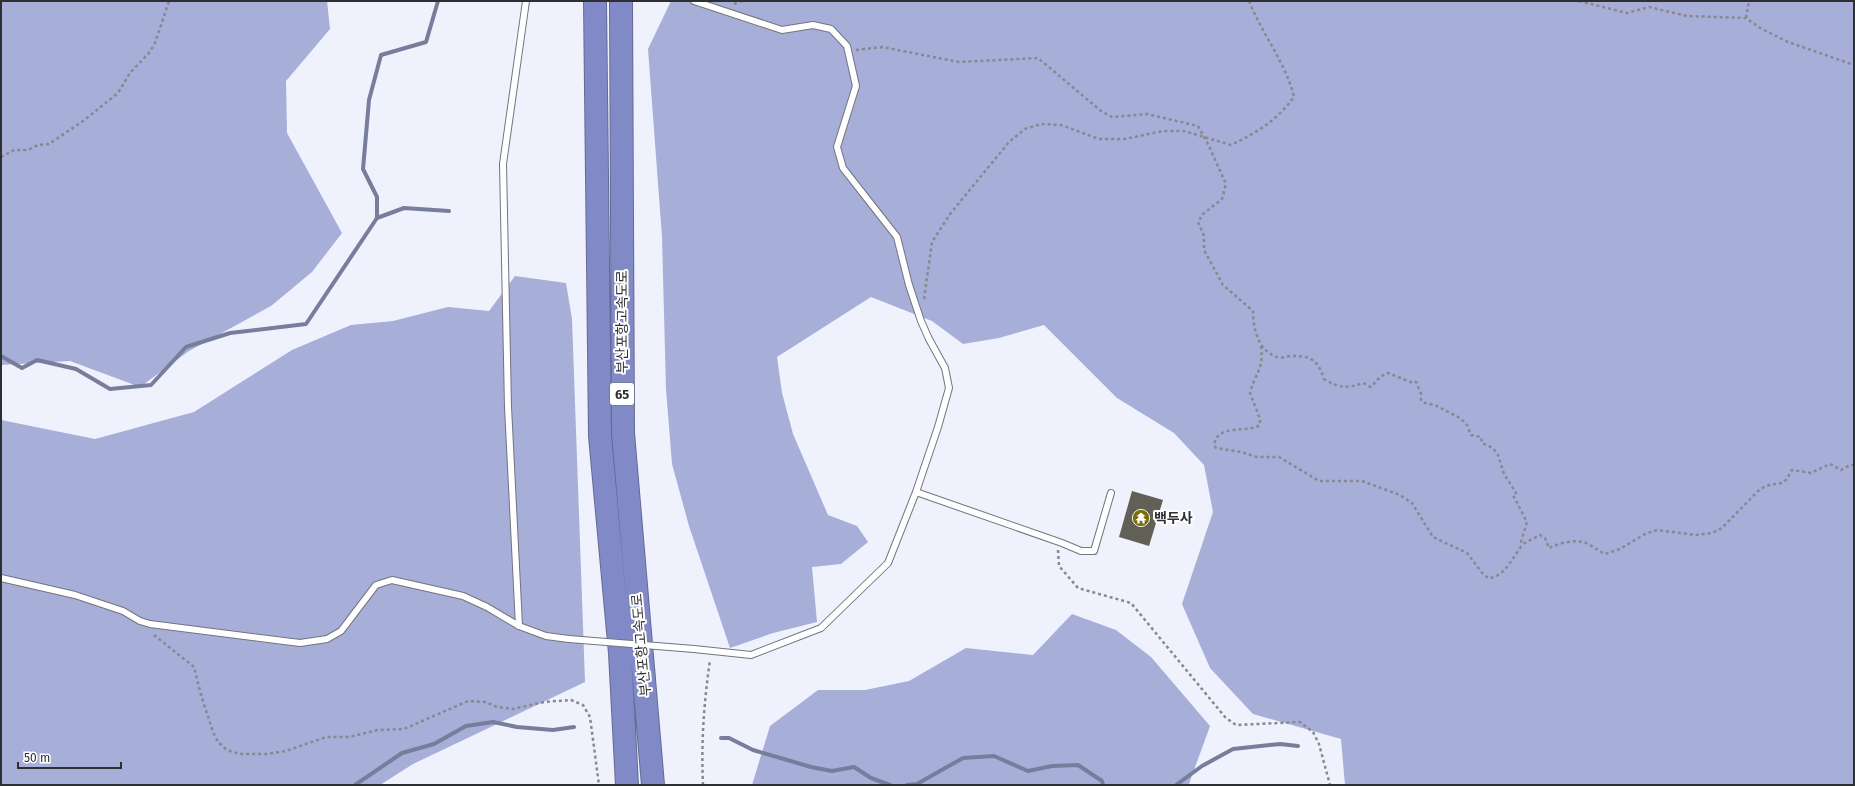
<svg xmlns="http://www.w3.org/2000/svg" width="1855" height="786" font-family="'Fira Sans','Noto Sans KR',sans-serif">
	<rect width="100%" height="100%" fill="#eff1fd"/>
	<path fill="#a7aed8" d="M1,1H327L330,29L286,81L287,133L342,233L312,272L271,306L189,351L140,387L70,361L1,365Z
		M671,1H1854V785H1345L1341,739L1253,714L1210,668L1182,604L1213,512L1204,465L1174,433L1117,398L1044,325L999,338L963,344L932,321L871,297L777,357L782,393L793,434L828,515L857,526L868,542L841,564L812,567L817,622L773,633L730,648L689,526L672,464L666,389L662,237L648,49Z
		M515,276L566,283L572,319L585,682L413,764L380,785H1V420L95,439L194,412L292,350L351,325L393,321L448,307L489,311Z
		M1072,614L1116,630L1151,657L1210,726L1189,784L1190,785H752L770,726L818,690H865L909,681L966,648L1033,655Z"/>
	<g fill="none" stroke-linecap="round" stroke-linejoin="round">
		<path stroke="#787d9c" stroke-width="4" d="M377,218V197L363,169L369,100L381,55L426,42L438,1
			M1,356L22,368L37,360L76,369L110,389L151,385L186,347L230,333L306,324L377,218L404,208L449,211
			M721,738H729L753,750L811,767L832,771L854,767L871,778L890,785
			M355,785L402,753L434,744L466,726L493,722L517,727L553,730L574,727
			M907,785L917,784L963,758L994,756L1028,771L1052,766L1078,765L1102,781L1103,785
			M1176,785L1202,766L1233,749L1280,744L1298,746"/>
	</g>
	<path fill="#616056" d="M1132,491L1163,500L1149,546L1119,537Z"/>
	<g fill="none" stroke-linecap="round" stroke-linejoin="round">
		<defs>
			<path id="service" d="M694,1L782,30L813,25L831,29L847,46L856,86L837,147L843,168L897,237L909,285L921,321L929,339L945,368L949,388L938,427L916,492L888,563L821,628L751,655L694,649
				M916,492L1062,543L1081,551H1094L1111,493
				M1,578L75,595L123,611L140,621L150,624L300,643L327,639L341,631L376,585L392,580L463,596L487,607L519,626L546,636L569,639
				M519,626L508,407L503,164L526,1"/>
			<path id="motorway" d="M595,1L600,436L620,653L627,785
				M621,1L623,433L653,785"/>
		</defs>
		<use href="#service" stroke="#72747f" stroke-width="8"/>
		<use href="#motorway" stroke="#646a93" stroke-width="24"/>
		<path stroke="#878890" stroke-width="2.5" stroke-dasharray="3 3" stroke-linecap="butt" d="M1579,1L1627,13L1649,7L1687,16L1746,18L1760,28L1788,42L1854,65
			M734,4L742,1
			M1746,18L1749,1
			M856,50L882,47L959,62L1038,58L1101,111L1112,117L1147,114L1198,126L1209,146L1226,184L1222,199L1203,214L1198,222L1204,236V250L1223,285L1253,311C1253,328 1258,351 1277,357C1281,358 1286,357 1290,356C1310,356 1317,358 1324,379C1339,388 1346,389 1363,383L1371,387L1380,377L1388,373L1413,383L1416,382L1421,394V400L1425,403L1435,405L1460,418L1467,425L1471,435L1481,437L1482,443L1493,448L1498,455L1504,474L1516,493L1513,495L1527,522L1521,542L1523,544L1540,535L1545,538L1549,548C1560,543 1577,538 1588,544C1594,547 1599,551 1605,554L1620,549L1645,534L1657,530L1696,535L1712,533L1722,528L1760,489L1769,485L1782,483L1786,480L1792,470L1811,473L1830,464L1841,470L1850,465H1854
			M1,157L14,150H28L38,145L49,144L83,121L118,93L130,73L149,53L155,43L169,1
			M924,299L932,242L950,214L1009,142L1025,129L1041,124L1061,125L1099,139H1125L1163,131H1184L1231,145C1258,132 1276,121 1294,97C1286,63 1262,34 1249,1
			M1261,346C1264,370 1255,373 1250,393L1260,419V425C1245,434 1218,423 1214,445L1216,448L1241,452L1257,457H1279L1319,481H1362L1400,495L1412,503L1433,537L1467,553L1483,574L1488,578C1505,578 1513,556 1523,544
			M1058,550L1059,566L1078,588L1131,603L1225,717L1236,725L1300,722L1313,732L1319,744L1330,785
			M154,635L194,667L201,695L213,732L218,742L227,750L239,754H266L286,751L326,737H349L378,730L404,729L468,701L485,702L497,707L513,709L544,702L571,700L583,705L590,717L599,785
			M703,785C701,742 704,702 710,660"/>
		<use href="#service" stroke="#fff" stroke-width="6"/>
		<use href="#motorway" stroke="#818ac7" stroke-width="22"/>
		<defs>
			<path id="service-bridge" d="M569,639L694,649"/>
		</defs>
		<use href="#service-bridge" stroke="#72747f" stroke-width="8" stroke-linecap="butt"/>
		<use href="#service-bridge" stroke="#fff" stroke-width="6"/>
	</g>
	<defs>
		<symbol id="temple-disc" viewBox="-11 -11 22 22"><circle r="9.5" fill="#786e0a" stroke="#fff"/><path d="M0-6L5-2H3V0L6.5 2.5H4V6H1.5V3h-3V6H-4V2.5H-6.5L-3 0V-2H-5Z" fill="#fff"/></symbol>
	</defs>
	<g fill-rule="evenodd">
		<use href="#temple-disc" x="1131" y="508" width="20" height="20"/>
	</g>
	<g text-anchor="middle" stroke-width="4" stroke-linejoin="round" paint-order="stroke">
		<rect fill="#fff" stroke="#6d6d70" stroke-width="1" x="610" y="383" width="24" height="22" rx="3"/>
		<g font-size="13" font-weight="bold" fill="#2e2f33">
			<text x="622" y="399">65</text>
		</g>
		<g font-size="14" fill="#2e2f33" stroke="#fff">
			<text transform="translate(622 322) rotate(-90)" y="5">부산포항고속도로</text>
			<text transform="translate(641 645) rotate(-95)" y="5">부산포항고속도로</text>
		</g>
		<g font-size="14" font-weight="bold" fill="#2e2f33" stroke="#fff" text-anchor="start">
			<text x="1154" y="523">백두사</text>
		</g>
	</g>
	<rect width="1855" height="786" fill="none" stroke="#2e2f33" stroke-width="4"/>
	<path d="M18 762v6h103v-6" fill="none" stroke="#2e2f33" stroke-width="2"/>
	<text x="24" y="762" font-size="12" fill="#2e2f33" stroke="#ffffff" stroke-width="3" paint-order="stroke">50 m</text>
</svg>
